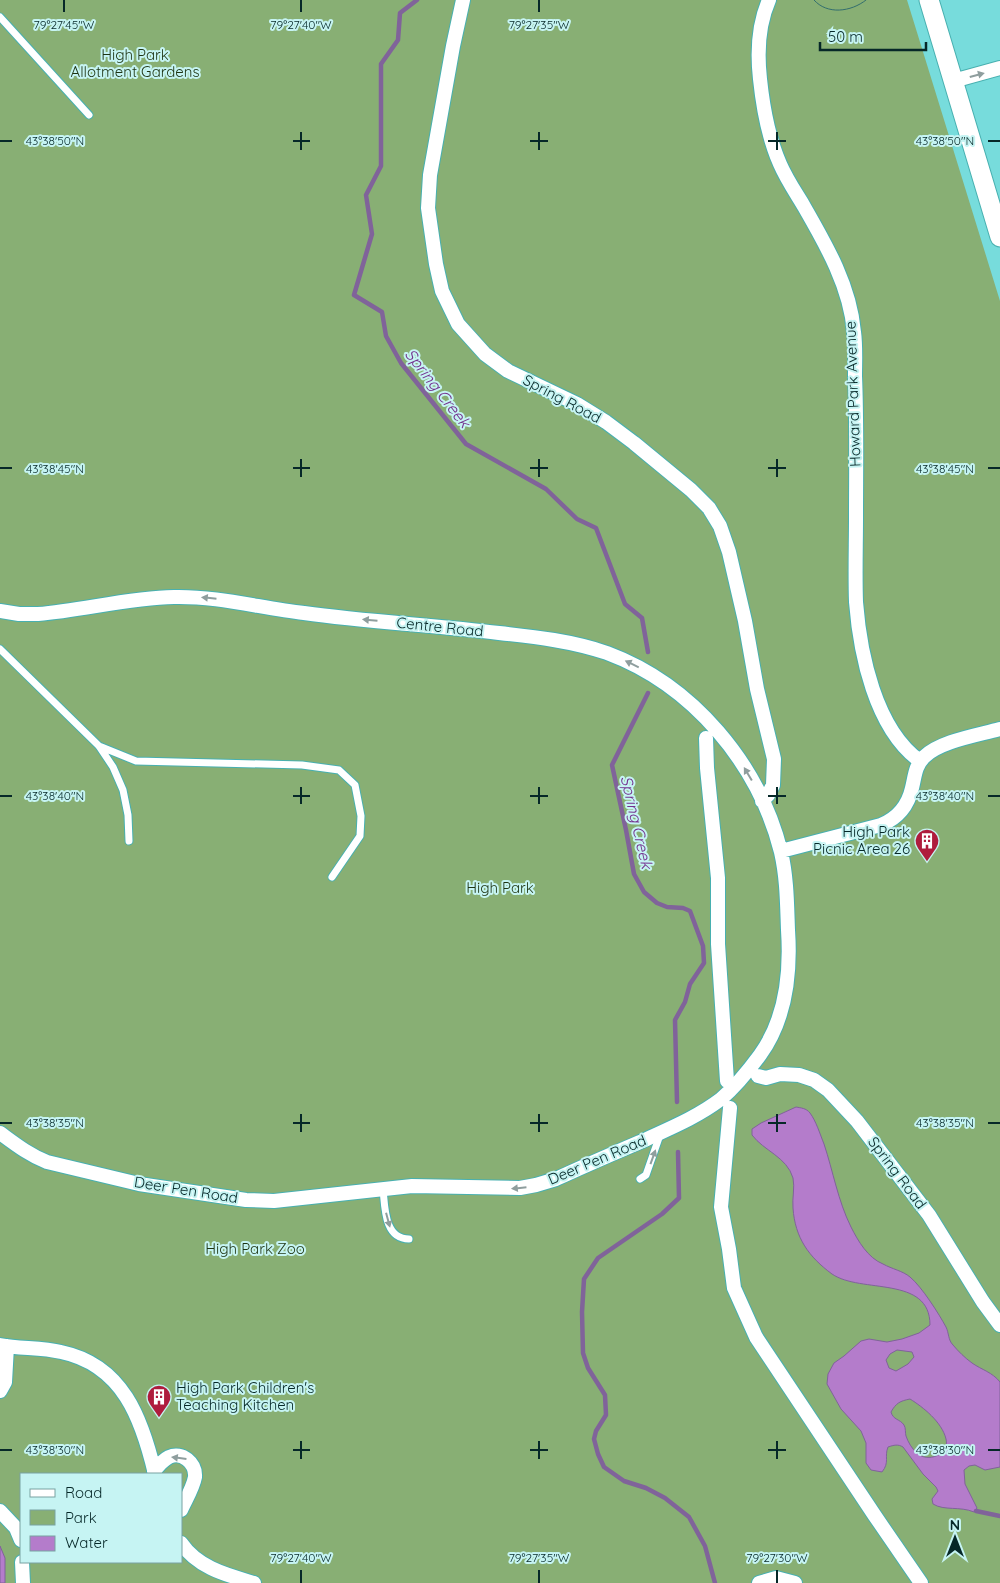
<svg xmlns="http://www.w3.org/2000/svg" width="1000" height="1583" font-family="Quicksand,sans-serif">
	<rect width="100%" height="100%" fill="#77dcdc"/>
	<path fill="#88af74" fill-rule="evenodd" d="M0,0H907L1000,301V1583H0ZM21,1474H181V1562H21Z"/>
	<path fill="#b47ccb" stroke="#80639a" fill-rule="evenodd" d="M796,1107C801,1108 806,1108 810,1113C816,1121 820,1134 824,1144C833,1171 838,1201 851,1227C858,1241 868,1258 883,1264C892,1269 903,1271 910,1277C922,1287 939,1314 946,1327C949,1333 948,1340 953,1345C958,1351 965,1358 972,1363C982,1370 992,1372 1000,1382V1467L985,1470L975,1465L969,1466L964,1470L965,1484L977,1508L974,1512C960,1506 944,1511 933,1504L932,1499L938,1491L936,1487L923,1474L903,1447C898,1444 894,1445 888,1447C884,1457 890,1462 882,1472L871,1470L866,1463V1443L861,1431L841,1409L827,1384L828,1374L834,1363L844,1356L861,1341L869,1339L887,1342L902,1339L919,1333L930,1325C930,1275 861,1294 832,1274C809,1257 795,1238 793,1208C792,1199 795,1187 793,1178C787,1157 764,1151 752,1135V1129L761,1123ZM897,1350L912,1352L914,1357L908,1364L896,1371L889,1368L886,1360L890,1354ZM910,1399C923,1407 942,1422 946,1439C950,1455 927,1463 917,1453C912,1449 908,1442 906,1436C905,1433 906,1428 904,1425C900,1419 893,1420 891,1412C896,1403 900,1401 910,1399Z
		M0,1546L5,1558V1583H0Z"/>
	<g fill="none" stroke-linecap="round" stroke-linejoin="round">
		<path stroke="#80639a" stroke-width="4.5" d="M417,0L400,13L398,40L381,64V166L366,195L372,234L354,295L382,312L386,336L401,363L466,444L546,489L577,519L596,528L625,604L642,618L648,652
			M648,693L612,765L626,830L634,874L644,892L657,903L667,907L683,908L690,911L703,946L704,963L690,984L685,1002L675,1020L677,1102
			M678,1152L679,1198L662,1214L598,1258L584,1279L582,1312L583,1353L588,1368L605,1395L606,1415L596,1431L594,1439L598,1454L604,1467L624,1481L646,1488L665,1498L689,1517L705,1546L715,1583
			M976,1511L1000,1516"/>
		<defs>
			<path id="lane" d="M0,17L89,115
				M0,649L99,746L113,767L123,790L128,815L129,841
				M99,746L136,761L302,765L339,770L355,785L361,816L360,836L332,877
				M640,1179L646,1175L661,1132
				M383,1189C385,1207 384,1239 409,1239"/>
			<path id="street" d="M463,0L453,46L430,175L428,208L436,264L442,291L458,324L485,354L508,371L577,404L606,422L634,443L691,490L709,508L720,526L729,552L745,621L757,689L774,759L773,785L768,795L762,801
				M769,0C758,25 757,52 760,79C763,108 768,137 780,164C786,178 794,190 802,203C825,243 850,285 854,332C856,347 855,362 855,376C857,423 856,470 856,517C856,545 855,574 856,602C860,653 875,729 920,761
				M953,81L1000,68
				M0,611L19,614H38C84,610 128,598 174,597C218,596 260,608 304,613C368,622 434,625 499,633C536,637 572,641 607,653C693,685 759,764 781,852C787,878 787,904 788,930C791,974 786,1019 760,1055C749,1070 735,1087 721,1099C696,1118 668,1129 640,1142C612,1154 584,1166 556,1179L536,1185L520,1188L412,1186L274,1201L246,1200L139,1184L47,1162C29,1155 15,1144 0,1133
				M706,738L707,768L718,878V944L727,1081
				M781,851L881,825C898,818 908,806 912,788C915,776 915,766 924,757C940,741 979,735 1000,729
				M758,1076L766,1078L780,1074L799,1075L814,1080L828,1090L857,1121L929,1215L983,1302L1000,1325
				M730,1108L721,1207L729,1249L734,1288L756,1337L875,1516L921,1583
				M0,1345C20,1349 41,1347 61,1352C123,1365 142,1419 155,1474
				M0,1391L5,1382L7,1346
				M154,1471C158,1466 163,1460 169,1457C182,1451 196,1463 195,1477C193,1488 186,1499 181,1510
				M0,1511L16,1528L21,1540
				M181,1543C198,1568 227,1575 254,1583
				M22,1562L23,1583
				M759,1583L776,1578L795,1583"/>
			<path id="secondary" d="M929,0L1000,237"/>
		</defs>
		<use href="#lane" stroke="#48b0b0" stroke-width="9"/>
		<use href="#street" stroke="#48b0b0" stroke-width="16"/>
		<use href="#secondary" stroke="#48b0b0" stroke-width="21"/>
		<use href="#lane" stroke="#fff" stroke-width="7"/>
		<use href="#street" stroke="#fff" stroke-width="14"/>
		<use href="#secondary" stroke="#fff" stroke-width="19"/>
		<path stroke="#326e6e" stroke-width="1" d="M814,0C827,15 851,12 866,0"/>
	</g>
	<defs><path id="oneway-solid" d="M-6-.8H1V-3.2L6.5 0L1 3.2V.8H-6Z" transform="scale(1.25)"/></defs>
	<g fill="#8f9e9e">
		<use href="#oneway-solid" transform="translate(977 75) rotate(-15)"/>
		<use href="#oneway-solid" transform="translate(209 598) rotate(-174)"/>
		<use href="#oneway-solid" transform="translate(370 620) rotate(-175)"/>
		<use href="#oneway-solid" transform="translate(632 664) rotate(-154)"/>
		<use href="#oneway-solid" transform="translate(748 774) rotate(-121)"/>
		<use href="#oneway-solid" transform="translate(653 1157) rotate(-70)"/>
		<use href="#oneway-solid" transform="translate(519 1188) rotate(174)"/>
		<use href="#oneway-solid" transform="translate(388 1220) rotate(75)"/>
		<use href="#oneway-solid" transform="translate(179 1458) rotate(-173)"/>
	</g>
	<path fill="none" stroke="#062828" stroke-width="2" d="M64,0V12M301,0V12M539,0V12M301,132V150M539,132V150M777,132V150M0,141H12M293,141H310M530,141H548M768,141H786M988,141H1000M301,459V477M539,459V477M777,459V477M0,468H12M293,468H310M530,468H548M768,468H786M988,468H1000M301,787V804M539,787V804M777,787V804M0,796H12M293,796H310M530,796H548M768,796H786M988,796H1000M301,1114V1132M539,1114V1132M777,1114V1132M0,1123H12M293,1123H310M530,1123H548M768,1123H786M988,1123H1000M301,1441V1459M539,1441V1459M777,1441V1459M0,1450H12M293,1450H310M530,1450H548M768,1450H786M988,1450H1000M301,1570V1583M539,1570V1583M777,1570V1583"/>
	<defs>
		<symbol id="building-pin" viewBox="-11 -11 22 30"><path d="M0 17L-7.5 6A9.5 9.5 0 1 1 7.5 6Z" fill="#af1c3d" stroke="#c6f4f3"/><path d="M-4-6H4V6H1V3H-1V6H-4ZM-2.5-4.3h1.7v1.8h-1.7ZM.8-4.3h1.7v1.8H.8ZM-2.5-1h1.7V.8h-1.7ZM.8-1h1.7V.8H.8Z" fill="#fff"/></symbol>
	</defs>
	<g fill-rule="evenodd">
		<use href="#building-pin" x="913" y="827" width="28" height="38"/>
		<use href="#building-pin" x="145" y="1383" width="28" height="38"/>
	</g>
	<g text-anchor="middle" stroke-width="4" stroke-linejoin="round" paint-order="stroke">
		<g font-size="15" fill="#1d3311" stroke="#c6f4f3">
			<text x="135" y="60">High Park<tspan x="135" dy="17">Allotment Gardens</tspan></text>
			<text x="500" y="893">High Park</text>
			<text x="255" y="1254">High Park Zoo</text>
		</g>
		<g font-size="15" fill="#062828" stroke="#c6f4f3">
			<text transform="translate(853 394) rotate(-92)" y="5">Howard Park Avenue</text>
			<text transform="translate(562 399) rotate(28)" y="5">Spring Road</text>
			<text transform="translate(440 627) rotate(6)" y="5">Centre Road</text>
			<text transform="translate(597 1160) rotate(-23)" y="5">Deer Pen Road</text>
			<text transform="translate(897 1173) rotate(53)" y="5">Spring Road</text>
			<text transform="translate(186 1190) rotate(9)" y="5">Deer Pen Road</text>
		</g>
		<g font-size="15" fill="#062828" stroke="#c6f4f3" text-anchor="end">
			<text x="910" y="837">High Park<tspan x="910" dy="17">Picnic Area 26</tspan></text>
			<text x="176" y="1393" text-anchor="start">High Park Children's<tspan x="176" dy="17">Teaching Kitchen</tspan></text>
		</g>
		<g font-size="16" font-style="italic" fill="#732f8d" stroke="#c6f4f3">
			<text transform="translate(438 388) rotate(52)" y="6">Spring Creek</text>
			<text transform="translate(637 822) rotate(77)" y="6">Spring Creek</text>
		</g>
	</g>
	<g font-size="12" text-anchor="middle" fill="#062828" stroke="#c6f4f3" stroke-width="4" stroke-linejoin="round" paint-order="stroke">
		<text x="64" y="29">79°27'45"W</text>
		<text x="301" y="29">79°27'40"W</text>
		<text x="539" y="29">79°27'35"W</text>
		<text x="55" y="145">43°38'50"N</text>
		<text x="945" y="145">43°38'50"N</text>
		<text x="55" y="473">43°38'45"N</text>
		<text x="945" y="473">43°38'45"N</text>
		<text x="55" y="800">43°38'40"N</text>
		<text x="945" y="800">43°38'40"N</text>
		<text x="55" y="1127">43°38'35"N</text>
		<text x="945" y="1127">43°38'35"N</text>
		<text x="55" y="1454">43°38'30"N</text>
		<text x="945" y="1454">43°38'30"N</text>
		<text x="301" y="1562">79°27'40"W</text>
		<text x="539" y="1562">79°27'35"W</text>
		<text x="777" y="1562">79°27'30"W</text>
	</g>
	<rect x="20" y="1473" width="162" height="90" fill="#c6f4f3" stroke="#79a2a2"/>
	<rect x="30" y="1489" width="25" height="8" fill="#ffffff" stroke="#79a2a2"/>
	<text x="65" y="1498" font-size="15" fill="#062828">Road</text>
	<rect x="30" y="1510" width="25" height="15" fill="#88af74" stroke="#79a2a2"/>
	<text x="65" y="1523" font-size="15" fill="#062828">Park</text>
	<rect x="30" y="1536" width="25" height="15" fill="#b47ccb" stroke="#79a2a2"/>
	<text x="65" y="1548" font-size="15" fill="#062828">Water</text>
	<g transform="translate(955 1538)" stroke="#c6f4f3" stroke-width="4" paint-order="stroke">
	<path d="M0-4L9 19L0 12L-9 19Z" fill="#062828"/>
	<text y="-8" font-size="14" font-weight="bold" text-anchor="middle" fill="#062828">N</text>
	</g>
	<path d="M820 42v8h106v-8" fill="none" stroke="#062828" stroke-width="2.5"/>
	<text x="828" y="42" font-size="15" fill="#062828" stroke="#c6f4f3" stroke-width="4" paint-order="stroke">50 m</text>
</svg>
